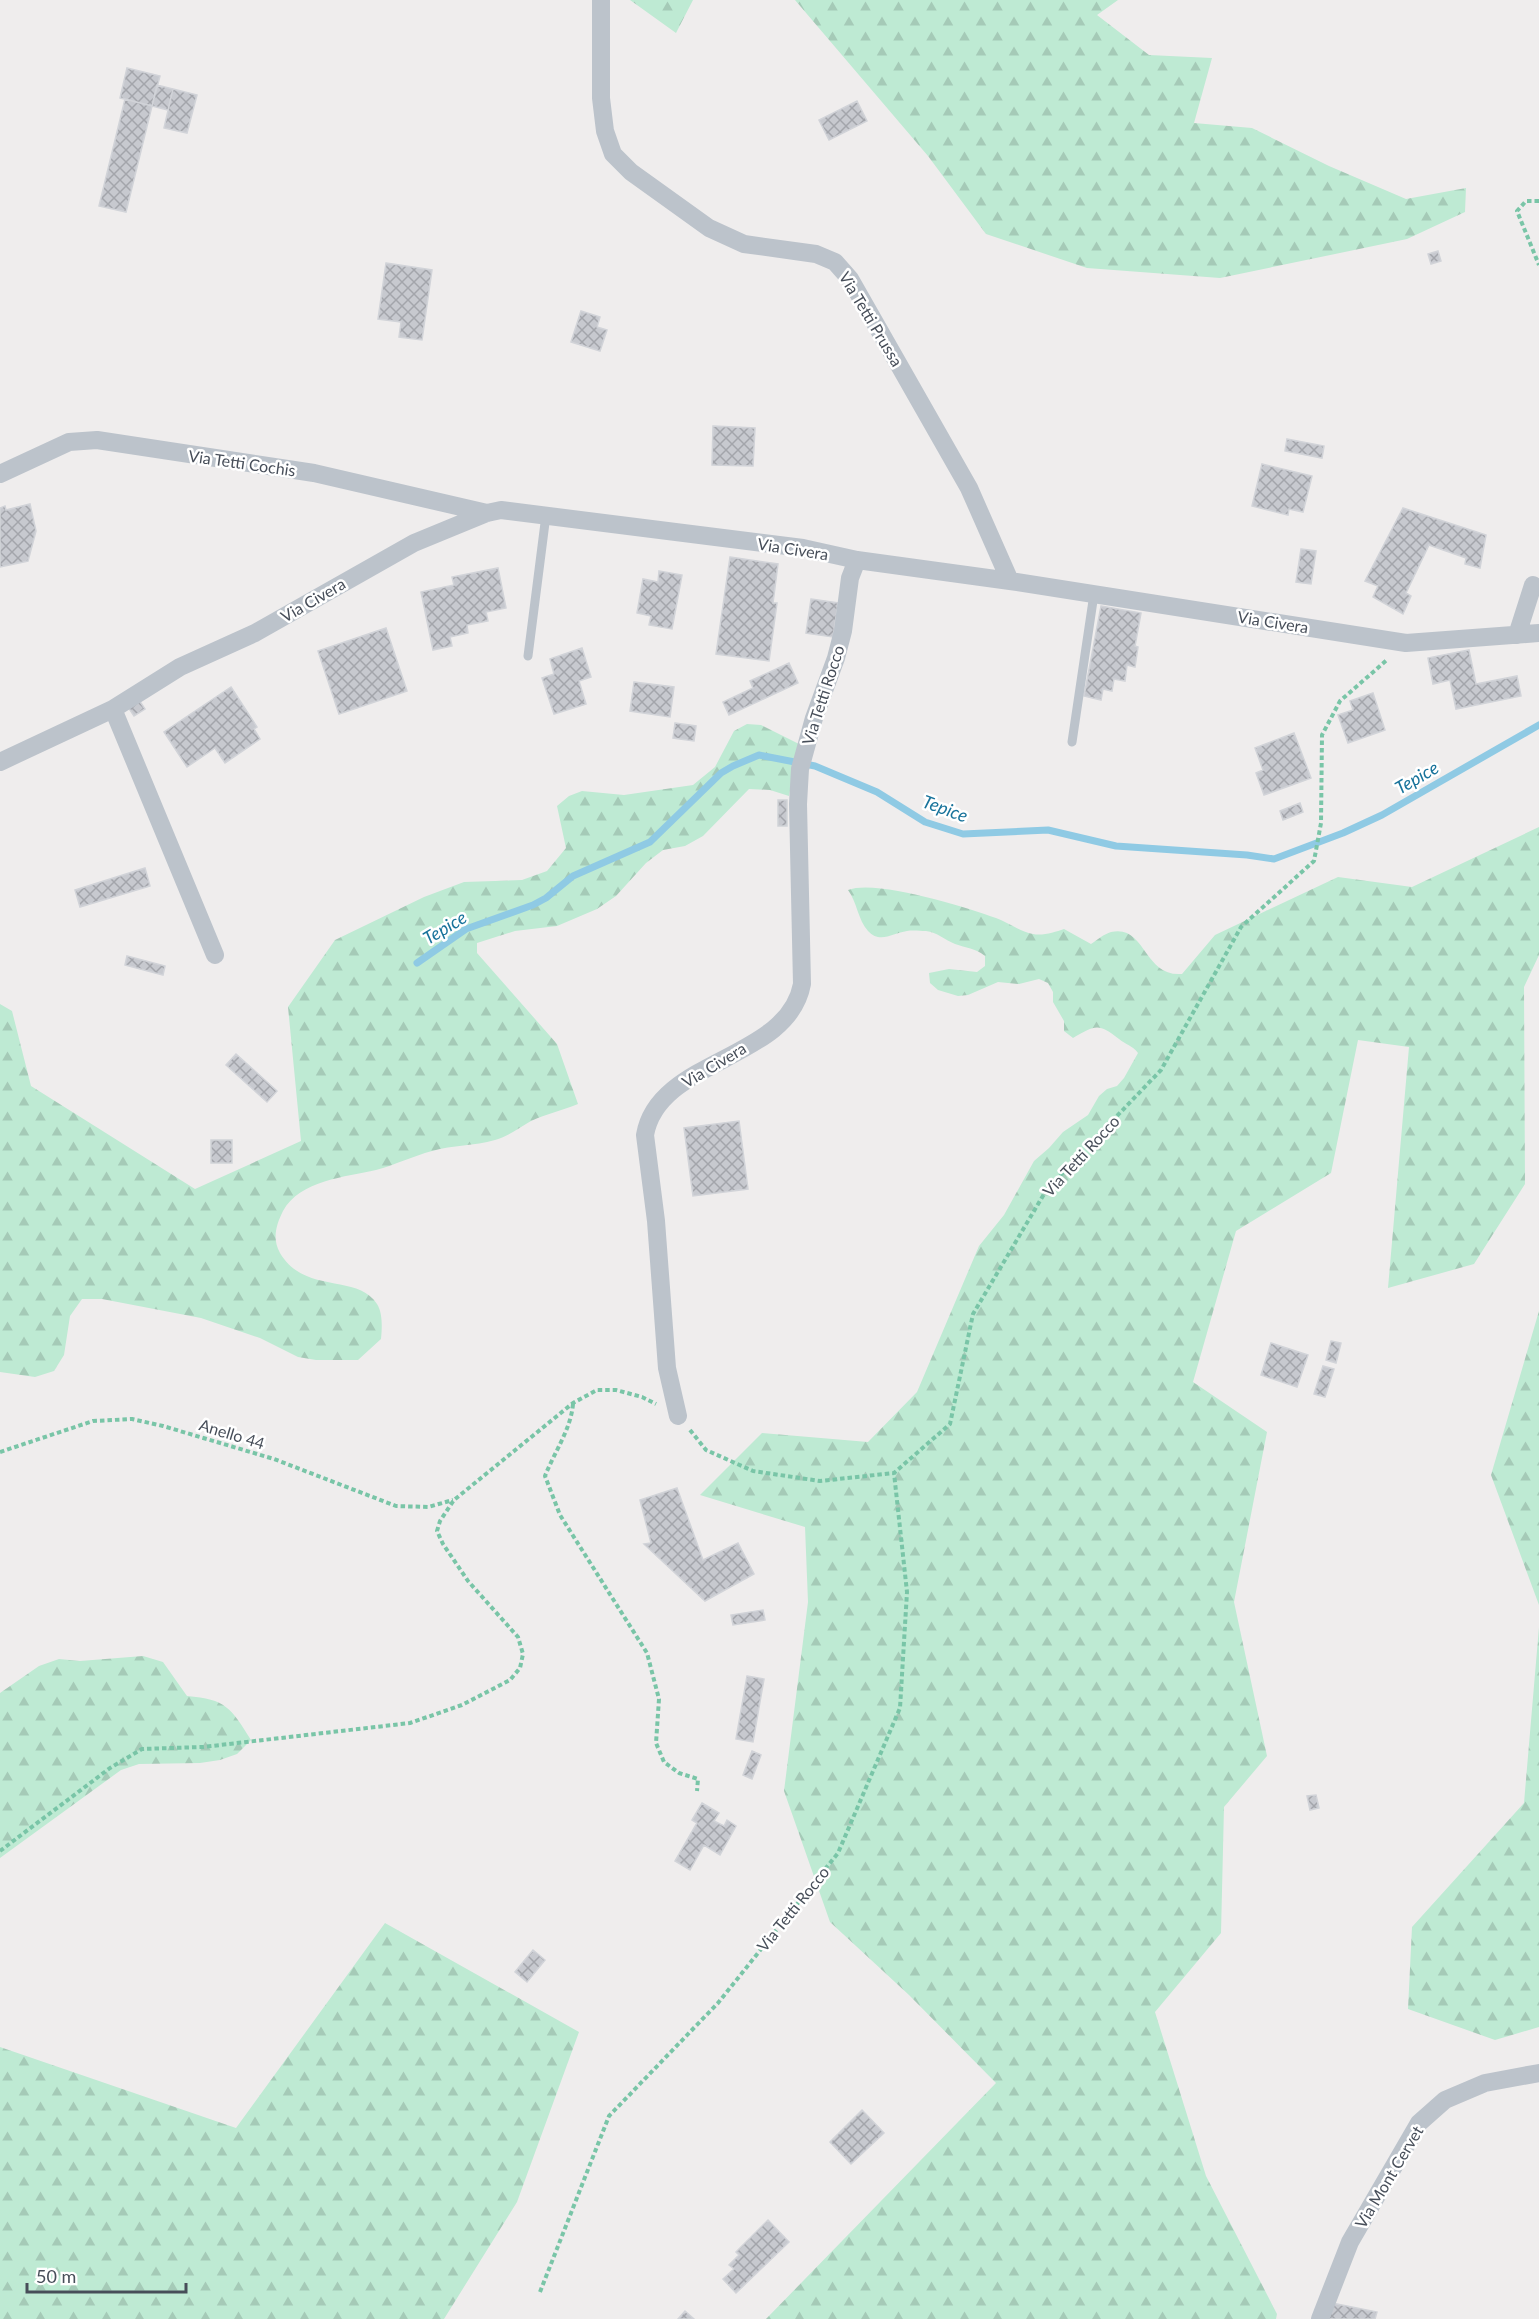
<svg xmlns="http://www.w3.org/2000/svg" width="1539" height="2319" font-family="Lato,sans-serif">
	<defs>
		<pattern id="forest-firs" width="22" height="20" patternUnits="userSpaceOnUse" patternTransform="scale(1.5)"><rect width="22" height="20" fill="#beead3"/><path d="M5 1l3.5 6h-7zM16 11l3.5 6h-7z" fill="#a5cab7"/></pattern>
		<pattern id="building-cross-hatch" width="8" height="8" patternUnits="userSpaceOnUse" patternTransform="scale(1.5)"><rect width="8" height="8" fill="#c7c9cf"/><path d="M0 0l8 8M0 8l8-8" fill="none" stroke="#a3a5ab"/></pattern>
	</defs>
	<rect width="100%" height="100%" fill="#efeded"/>
	<path fill="url(#forest-firs)" d="M630,0H693L676,33Z
		M795,0H1118L1097,15L1149,55L1212,58L1194,123L1252,128L1329,166L1406,199L1466,188L1465,212L1407,239L1220,278L1087,268L986,234L928,156Z
		M747,724L761,725L799,744L789,796L770,790L749,789L703,836L685,846L663,850L646,863L616,896L597,909L557,926L515,931L477,943V953L557,1044L578,1104C563,1110 546,1114 531,1121C519,1128 509,1136 495,1140C474,1146 453,1145 432,1151C413,1156 395,1165 376,1170C346,1177 300,1180 283,1211C276,1225 272,1239 280,1253C305,1295 357,1273 377,1304C383,1313 382,1329 381,1339L358,1360H316L298,1357L260,1338L201,1318L102,1299H82L70,1316L64,1355L54,1371L35,1377L0,1372V1004L12,1011L31,1086L195,1189L301,1141L288,1007L335,940L424,897L464,882L522,880L547,871L566,848L557,806L569,796L582,791L624,795L693,785L715,767L734,731Z
		M1539,827V955L1524,987L1525,1184L1474,1264L1388,1288L1409,1047L1358,1040L1331,1173L1236,1231L1193,1382L1267,1432L1234,1602L1267,1756L1224,1807L1221,1933L1155,2012L1206,2176L1277,2314L1276,2319H766L996,2083L909,1995L830,1922L784,1791L808,1602L805,1527L700,1495L762,1433L868,1442L917,1392L979,1246L1004,1215L1034,1161L1049,1148L1063,1132L1088,1115L1099,1096L1107,1089L1117,1086L1124,1078L1138,1053C1132,1045 1126,1045 1119,1039C1098,1023 1096,1025 1073,1038L1064,1031V1021L1053,1002V992L1048,983L1039,979L1019,984L998,982L968,995L958,996L938,990L930,983L929,973L949,969L977,972L985,966V956C975,948 966,948 955,944C945,940 937,932 926,931C920,931 913,930 907,931C893,933 880,944 868,931C858,920 857,902 848,890C876,879 965,907 996,918C1008,922 1020,932 1033,934C1043,936 1055,932 1064,929L1091,944C1097,940 1104,934 1111,932C1146,924 1143,977 1182,974L1215,935L1338,877L1412,887Z
		M1539,1311V1605L1491,1475Z
		M1539,1627V2027L1495,2040L1408,2009L1412,1927L1524,1803Z
		M143,1656L163,1662L187,1696C226,1699 231,1708 251,1740L237,1754L220,1760L200,1763L139,1764L121,1770L0,1858V1693L39,1666L59,1659L80,1661Z
		M385,1923L579,2032L517,2202L444,2319H0V2047L236,2128Z"/>
	<g fill="none" stroke-linecap="round" stroke-linejoin="round">
		<path stroke="#8fcae4" stroke-width="7" d="M417,963L466,929L533,905L546,898L573,876L650,842L721,773L733,766L759,755L815,766L877,792L925,822L963,834L1048,830L1116,846L1247,855L1274,859L1343,833L1382,815L1539,725"/>
	</g>
	<path fill="url(#building-cross-hatch)" stroke="#d1d3d8" stroke-width="1.5" d="M127,68L160,76L152,106L120,98Z
		M157,85L173,89L168,110L152,106Z
		M173,89L197,95L187,133L164,128Z
		M125,99L152,106L126,212L99,206Z
		M857,101L867,121L829,140L819,120Z
		M1438,251L1441,261L1431,264L1428,254Z
		M386,263L432,270L422,340L399,337L401,322L378,319Z
		M581,311L600,317L597,327L607,330L600,351L571,342Z
		M713,426L755,428L753,466L712,465Z
		M1287,439L1324,446L1322,458L1285,451Z
		M1262,464L1312,476L1303,512L1289,509L1288,515L1252,506Z
		M30,504L36,531L28,561L0,567V508L5,506L6,510Z
		M1403,508L1486,535L1480,568L1465,564L1466,558L1429,545L1406,593L1411,596L1403,614L1373,597L1378,586L1365,581Z
		M1301,549L1316,551L1311,584L1296,582Z
		M730,557L778,564L773,603H777L769,661L716,654Z
		M498,568L506,608L486,612L488,621L467,625L468,633L450,637L452,646L433,650L421,592L454,585L452,577Z
		M659,571L682,575L672,629L649,625L651,616L637,613L643,579L658,582Z
		M811,599L838,603L833,637L806,633Z
		M1101,606L1141,613L1135,646L1138,647L1135,667L1127,665L1125,681L1114,679L1112,691L1103,689L1101,700L1084,696Z
		M386,628L407,691L339,714L318,651Z
		M582,648L591,677L579,681L586,704L554,714L542,678L554,674L550,659Z
		M1469,650L1476,684L1517,676L1521,696L1456,709L1450,680L1433,684L1428,658Z
		M789,663L798,683L729,715L723,702L753,688L750,681Z
		M634,682L674,687L670,717L630,711Z
		M231,687L257,727L254,729L260,739L225,763L215,748L187,767L164,732Z
		M1373,693L1385,730L1348,743L1338,715L1353,710L1350,701Z
		M137,697L145,709L134,716L126,704Z
		M675,723L696,726L694,741L673,738Z
		M1294,733L1311,778L1264,795L1256,773L1263,770L1255,748Z
		M778,800H787V826H778Z
		M1300,803L1303,812L1283,820L1280,811Z
		M145,868L150,886L80,907L75,890Z
		M127,956L165,966L163,975L125,965Z
		M236,1054L277,1091L267,1102L226,1065Z
		M739,1121L748,1189L693,1196L684,1128Z
		M211,1140H232V1163H211Z
		M1331,1341L1341,1343L1336,1363L1326,1360Z
		M1271,1343L1308,1355L1297,1387L1261,1375Z
		M1323,1366L1334,1369L1325,1397L1314,1394Z
		M677,1488L703,1560L738,1543L754,1574L705,1601L644,1544L651,1543L640,1500Z
		M763,1610L765,1620L733,1625L731,1615Z
		M747,1676L764,1679L753,1742L736,1739Z
		M752,1751L761,1755L752,1779L743,1775Z
		M1316,1795L1319,1808L1310,1810L1307,1796Z
		M702,1803L719,1813L714,1821L724,1826L727,1820L736,1826L720,1855L704,1845L690,1870L675,1861L697,1823L692,1820Z
		M533,1950L545,1960L527,1982L515,1972Z
		M862,2110L884,2133L851,2164L830,2142Z
		M768,2220L789,2242L736,2293L723,2279L734,2269L729,2265L739,2255L736,2252Z
		M1332,2303L1377,2312L1375,2319H1326Z
		M685,2311L694,2319H678Z"/>
	<g fill="none" stroke-linecap="round" stroke-linejoin="round">
		<path stroke="#79c5a7" stroke-width="4" stroke-dasharray="4.5 3" stroke-linecap="butt" d="M1539,201H1526L1517,211L1539,265
			M573,1404C571,1429 554,1453 545,1476L560,1515L647,1653L659,1699L656,1743L664,1762L679,1773L698,1779L697,1791
			M690,1430L706,1450L753,1471L820,1481L894,1473L950,1424L973,1314L1047,1189L1161,1070L1241,927L1314,861L1321,823L1322,735L1340,701L1388,659
			M0,1452L93,1421L132,1419L163,1426L274,1459L396,1506L428,1507L453,1500
			M0,1851L110,1768L142,1749L203,1747L410,1723L462,1705L510,1680L520,1668L523,1654L518,1637L468,1581L443,1544L437,1531L440,1521L454,1500L573,1403L597,1390H616L642,1397L656,1404
			M540,2292L609,2116L718,2003L838,1853L900,1708L907,1592L894,1473"/>
		<path stroke="#bcc3cb" stroke-width="9" d="M528,656L546,515
			M1072,742L1094,594"/>
		<path stroke="#bcc3cb" stroke-width="18" d="M601,0V98L605,131L613,154L631,172L709,228L744,244L816,254L835,262L850,279L969,488L1010,581
			M0,474L69,442L97,440L314,473L487,513
			M1517,635L1533,585
			M113,709L215,955
			M0,762L113,709L180,667L255,633L414,543L487,513L501,510L803,548L857,560L1010,581L1406,643L1539,633
			M678,1416L667,1368L656,1221L645,1135C658,1058 788,1061 802,984L798,804L800,769L814,718L836,658L843,631L850,578L857,560
			M1320,2319L1350,2242L1419,2123L1445,2100L1485,2083L1539,2073"/>
	</g>
	<g text-anchor="middle" stroke-width="5" stroke-linejoin="round" paint-order="stroke">
		<g font-size="16" fill="#474e59" stroke="#fff">
			<text transform="translate(871 319) rotate(59)" y="6">Via Tetti Prussa</text>
			<text transform="translate(242 463) rotate(8)" y="6">Via Tetti Cochis</text>
			<text transform="translate(793 549) rotate(9)" y="6">Via Civera</text>
			<text transform="translate(313 600) rotate(-30)" y="6">Via Civera</text>
			<text transform="translate(1273 622) rotate(9)" y="6">Via Civera</text>
			<text transform="translate(823 695) rotate(-72)" y="6">Via Tetti Rocco</text>
			<text transform="translate(714 1065) rotate(-31)" y="6">Via Civera</text>
			<text transform="translate(1081 1156) rotate(-47)" y="6">Via Tetti Rocco</text>
			<text transform="translate(232 1434) rotate(17)" y="6">Anello 44</text>
			<text transform="translate(793 1909) rotate(-51)" y="6">Via Tetti Rocco</text>
			<text transform="translate(1389 2177) rotate(-59)" y="6">Via Mont Cervet</text>
		</g>
		<g font-size="18" font-style="italic" fill="#18739b" stroke="#fff">
			<text transform="translate(1417 778) rotate(-30)" y="6">Tepice</text>
			<text transform="translate(945 809) rotate(20)" y="6">Tepice</text>
			<text transform="translate(445 928) rotate(-31)" y="6">Tepice</text>
		</g>
	</g>
	<path d="M27 2283v9h159v-9" fill="none" stroke="#474e59" stroke-width="3"/>
	<text x="36" y="2283" font-size="18" fill="#474e59" stroke="#ffffff" stroke-width="4.5" paint-order="stroke">50 m</text>
</svg>
